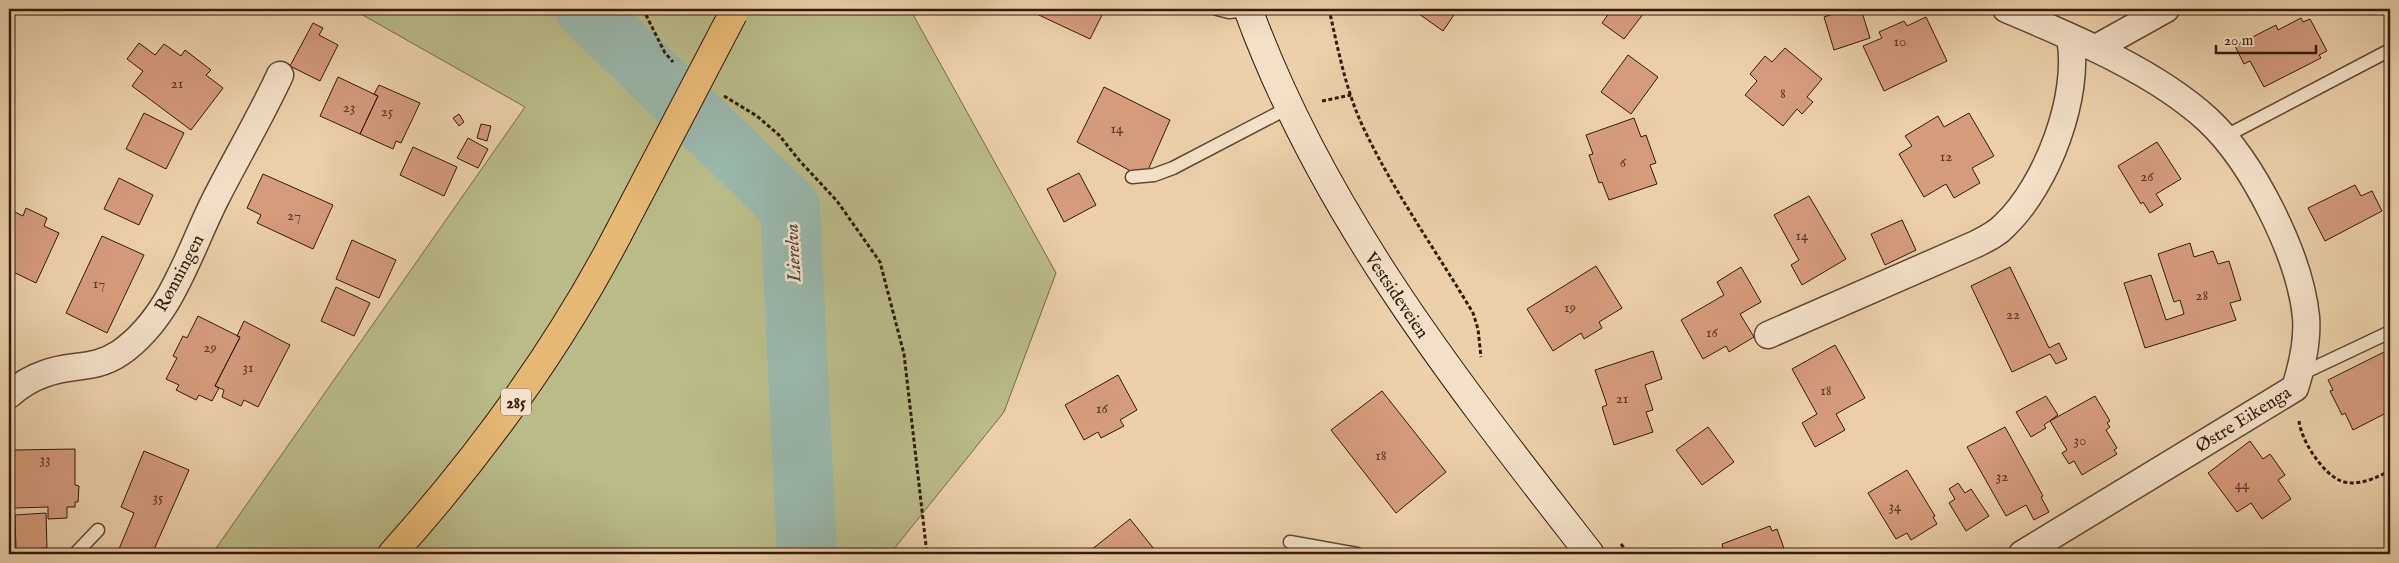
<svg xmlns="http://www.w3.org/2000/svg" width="2399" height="563" font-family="'IM FELL English',serif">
	<rect width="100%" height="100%" fill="#ecd0aa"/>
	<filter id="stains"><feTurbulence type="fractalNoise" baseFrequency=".004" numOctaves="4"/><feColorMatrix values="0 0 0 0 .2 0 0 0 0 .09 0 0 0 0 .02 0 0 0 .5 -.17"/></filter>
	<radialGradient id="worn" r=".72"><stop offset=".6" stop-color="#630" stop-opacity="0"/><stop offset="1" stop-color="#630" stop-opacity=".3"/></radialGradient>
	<path fill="#b9bb88" stroke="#766a4a" d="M352,9H910L1056,273L1004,412L890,554H212L525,107Z"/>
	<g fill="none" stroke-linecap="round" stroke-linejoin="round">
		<path stroke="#99b6ab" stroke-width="60" d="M585,9L790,207L807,554"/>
	</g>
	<path fill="#d59b7d" stroke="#331a0c" d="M1026,9H1105L1090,39Z
		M1412,9H1458L1443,31Z
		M1612,9H1647L1624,39L1602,23Z
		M1848,9H1861L1870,38L1834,50L1824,17Z
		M1926,17L1947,61L1884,91L1863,46L1882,38L1879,32L1904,21L1907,26Z
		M2301,18L2303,22L2310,19L2327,51L2319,55L2321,58L2264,87L2250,61L2244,64L2235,46L2276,25L2278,30Z
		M313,23L323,28L319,35L338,45L320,81L290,66Z
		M139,43L155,55L164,44L181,56L185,50L211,70L206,75L223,88L191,130L132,86L143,71L127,59Z
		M1785,48L1822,79L1807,97L1813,102L1802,114L1797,109L1783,126L1745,95L1757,81L1750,74L1765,56L1772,62Z
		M1628,55L1658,77L1631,114L1601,92Z
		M338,77L378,96L360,134L320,116Z
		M379,85L420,103L401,143L396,141L393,149L360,134L378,96L374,94Z
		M1104,87L1170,120L1148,170L1138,175L1077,142Z
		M144,113L184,133L166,169L126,149Z
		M1969,113L1994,156L1972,168L1980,183L1954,198L1946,184L1924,197L1899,154L1912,146L1905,136L1938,116L1944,127Z
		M459,114L464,122L459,126L453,118Z
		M1634,118L1641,137L1646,135L1656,163L1650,165L1657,184L1609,200L1602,182L1599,183L1589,155L1593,154L1586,135Z
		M481,124L491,126L487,141L477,138Z
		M468,138L488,149L478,168L457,158Z
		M2157,142L2181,179L2156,194L2163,205L2150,213L2143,202L2141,204L2118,166Z
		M413,147L457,167L444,196L400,175Z
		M1079,173L1096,205L1064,222L1047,189Z
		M263,174L333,205L313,249L257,223L261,215L247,208Z
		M119,178L153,195L139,225L104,209Z
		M2355,185L2361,196L2372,191L2382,211L2325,241L2308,208Z
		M1809,196L1846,259L1802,285L1791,265L1799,260L1774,215Z
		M26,208L47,218L44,226L59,233L36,283L9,270V209L23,216Z
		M1902,220L1916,250L1885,265L1871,234Z
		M102,236L144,255L107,333L66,313Z
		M352,240L396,260L379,298L336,279Z
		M2190,243L2194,257L2213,251L2218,264L2229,261L2241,300L2230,303L2236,320L2145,348L2124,283L2151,275L2166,320L2184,314L2180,300L2174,302L2158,254Z
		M1596,266L1622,308L1599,322L1602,328L1584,339L1581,333L1553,351L1527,309Z
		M1741,267L1761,302L1740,314L1754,337L1729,352L1726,346L1703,359L1681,320L1724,295L1717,282Z
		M2010,267L2049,348L2059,343L2067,359L2056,364L2050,354L2012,372L1971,286Z
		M336,287L370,303L354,336L321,321Z
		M198,316L240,337L215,386L219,388L212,401L199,395L196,400L176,390L179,385L166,379L177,358L173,356L183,336L187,338Z
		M244,321L290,345L258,407L244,400L241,406L222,397L224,390L215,386L240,337L237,336Z
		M1835,345L1865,398L1836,414L1845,430L1815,447L1802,423L1817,414L1792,369Z
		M2390,349V411L2353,430L2345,413L2342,415L2330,391L2333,390L2328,380Z
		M1653,351L1662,379L1645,385L1653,410L1646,412L1653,432L1614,445L1602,407L1607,405L1595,370Z
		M1118,375L1137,410L1120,420L1124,426L1101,438L1098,432L1084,440L1065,405Z
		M1382,391L1446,472L1396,513L1331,430Z
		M2046,396L2058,415L2044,425L2046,428L2031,437L2016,412Z
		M2095,396L2110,421L2107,423L2110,427L2106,430L2117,448L2114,450L2117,454L2082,475L2074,461L2069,464L2062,453L2067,450L2050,421Z
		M1708,427L1734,462L1702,485L1676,450Z
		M2005,427L2043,496L2041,497L2049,512L2034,520L2026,505L2006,516L1967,447Z
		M2250,441L2263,459L2270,454L2285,475L2278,480L2291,499L2262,519L2251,503L2237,512L2208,473Z
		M75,449V485L79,486L78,502H75V507H67V518L48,519V507L14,508V450Z
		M144,451L189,470L152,554H132L119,549L134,513L121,507Z
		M1907,470L1935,516L1933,517L1937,524L1911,540L1907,533L1896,539L1868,493Z
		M1958,483L1965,493L1971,489L1989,516L1966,531L1949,503L1955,499L1949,489Z
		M46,513L47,548L16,550L15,515Z
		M1130,519L1158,554H1086Z
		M1770,526L1772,531L1777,529L1786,554H1725L1722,544Z"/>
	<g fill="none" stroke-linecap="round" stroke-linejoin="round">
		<defs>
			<path id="service" d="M1217,9L1229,12L1248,10
				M2224,137L2390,50
				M1132,177L1154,175L1173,168L1288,108
				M2299,375L2390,332
				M1290,542L1357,554
				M75,554L98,530"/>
			<path id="minor" d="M2006,9C2072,37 2155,71 2208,120C2253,162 2300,256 2306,317C2308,341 2302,366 2295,388L2022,554
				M2096,48L2166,9
				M1768,335L1976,244C1986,239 1997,234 2005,225C2047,185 2081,95 2070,38
				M9,395C18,387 32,378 44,374C71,363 93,371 120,353C173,316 189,250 217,196C238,155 261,116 280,75"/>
			<path id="secondary" d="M1248,9C1323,215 1457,383 1590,554"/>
			<path id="primary" d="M392,554C480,456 557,351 618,234"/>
		</defs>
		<use href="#service" stroke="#614834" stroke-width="15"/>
		<use href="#minor" stroke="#614834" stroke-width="29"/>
		<use href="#secondary" stroke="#331a0c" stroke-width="30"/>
		<use href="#primary" stroke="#331a0c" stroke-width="30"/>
		<path stroke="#331a0c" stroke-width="3" stroke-dasharray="4 2.5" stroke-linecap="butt" d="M643,9L665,53L673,62
			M1329,9C1338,49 1346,92 1364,129C1395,194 1437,252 1473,313L1478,329L1481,357
			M724,96L757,116L779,135L799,160L837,201L880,262L904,354L927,554
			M1322,101L1351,95
			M2299,421C2301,440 2322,473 2341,481C2356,487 2378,478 2390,470
			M1621,544L1629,554"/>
		<use href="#service" stroke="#f3e0c8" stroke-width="12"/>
		<use href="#minor" stroke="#f3e0c8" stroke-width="26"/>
		<use href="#secondary" stroke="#f3e0c8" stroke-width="28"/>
		<use href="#primary" stroke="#e6b875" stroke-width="28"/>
		<defs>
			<path id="primary-bridge" d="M618,234L733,14"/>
		</defs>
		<use href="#primary-bridge" stroke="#331a0c" stroke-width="30" stroke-linecap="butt"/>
		<use href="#primary-bridge" stroke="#e6b875" stroke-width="28"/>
	</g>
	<g text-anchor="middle" stroke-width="5" stroke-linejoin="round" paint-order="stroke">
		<g font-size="15" fill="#5c3a28">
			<text x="1900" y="46">10</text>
			<text x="177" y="88">21</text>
			<text x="1783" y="98">8</text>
			<text x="349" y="112">23</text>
			<text x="387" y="116">25</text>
			<text x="1117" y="133">14</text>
			<text x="1946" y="161">12</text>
			<text x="1623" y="167">6</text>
			<text x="2147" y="181">26</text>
			<text x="294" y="220">27</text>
			<text x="1802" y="240">14</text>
			<text x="99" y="288">17</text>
			<text x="2202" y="300">28</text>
			<text x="1570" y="312">19</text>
			<text x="2013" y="319">22</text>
			<text x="1712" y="337">16</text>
			<text x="210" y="352">29</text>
			<text x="248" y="372">31</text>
			<text x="1826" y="395">18</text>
			<text x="1622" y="403">21</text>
			<text x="1102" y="413">16</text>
			<text x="2080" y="445">30</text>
			<text x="1381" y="460">18</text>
			<text x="45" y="464">33</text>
			<text x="2002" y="481">32</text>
			<text x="2242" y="489">44</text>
			<text x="158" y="502">35</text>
			<text x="1895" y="511">34</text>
		</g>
		<rect fill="#f3e0c8" stroke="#6d5544" stroke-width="1" x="501" y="388.5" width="30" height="27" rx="4"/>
		<g font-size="16" font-weight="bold" fill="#331a0c">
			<text x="516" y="408">285</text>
		</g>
		<g font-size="18" fill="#331a0c" stroke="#f3e0c8">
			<text transform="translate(179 273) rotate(-62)" y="6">Rønningen</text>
			<text transform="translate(1397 295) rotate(56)" y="6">Vestsideveien</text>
			<text transform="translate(2243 419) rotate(-32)" y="6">Østre Eikenga</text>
		</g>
		<g font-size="19" font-style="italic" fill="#52493c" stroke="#f3e0c8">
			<text transform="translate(792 253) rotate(-93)" y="7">Lierelva</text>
		</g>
	</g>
	<rect width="2399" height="563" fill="none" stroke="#ecd0aa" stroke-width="30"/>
	<rect x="10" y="10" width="2379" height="543" fill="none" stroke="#331a0c" stroke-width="2.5"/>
	<rect x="15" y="15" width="2369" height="533" fill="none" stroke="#331a0c"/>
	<path d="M2216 45v8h100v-8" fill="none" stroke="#331a0c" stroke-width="2.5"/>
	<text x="2224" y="45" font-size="15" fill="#331a0c" stroke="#f3e0c8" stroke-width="4" paint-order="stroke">20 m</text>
	<rect width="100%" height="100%" filter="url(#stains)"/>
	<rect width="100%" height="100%" fill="url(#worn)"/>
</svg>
